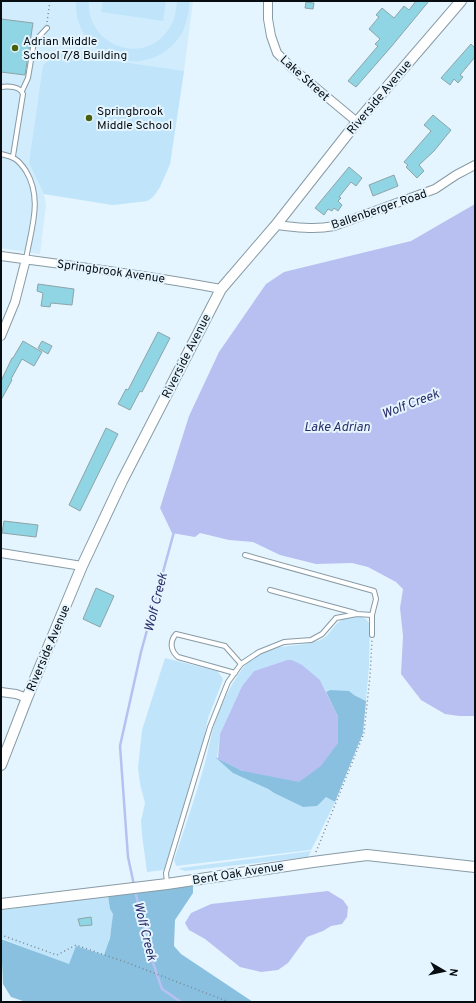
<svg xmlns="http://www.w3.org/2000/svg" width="476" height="1003" font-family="Overpass,sans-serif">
	<rect width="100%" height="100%" fill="#e5f5ff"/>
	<path fill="#d1ecfc" d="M1,1H193L184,71L170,164L160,187L155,195L147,201L113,205L44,194L46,205L40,254L1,248Z"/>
	<path fill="#c0e5fb" d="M76,1H89C86,45 143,67 168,30C175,22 176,11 177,1H190C189,11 187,21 183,31C154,85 73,62 76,1Z
		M103,1H166L163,21L101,12Z
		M60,53L184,71L170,164L160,187L152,198L147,201L113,205L44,194L29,163L43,65Z
		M353,616C362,616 366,617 370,625L369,667L366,701L354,695L330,690L326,692L320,680L287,660L254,671L242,686L220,734L217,759L274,793L303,807L326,797L335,802L319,835L311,850L176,866L174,860C184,830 194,801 203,770C207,757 209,743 213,729C218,709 238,667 255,656C275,643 299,648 320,640C329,637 332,627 339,622C344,618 348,617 353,616Z
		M165,658L217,671L222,677L223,680L208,718L202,749L193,780L164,870L147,872L142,835L141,821L145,803L140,784L138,768L142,730Z
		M311,851L308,857L185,871L179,869L180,868Z
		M108,896L110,909L113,914C112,928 110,942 104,955L76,947L69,965L1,938V910Z"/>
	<path fill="#89c0df" d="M330,690L349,691L354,695L366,701L363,733L335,802L326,797L317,806L303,807L274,793L268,789L233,773L215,757L243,771L338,717L326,692Z
		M193,886V893L175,920L174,946L181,954L253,1002H26L11,997L3,984L1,939L69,964L76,946L104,955L110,938L113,914L110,909L108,896Z"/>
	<path fill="#b8c0f2" d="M475,204V716H459L445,714L421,700L401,674L403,636L400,608L403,589L396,582L368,567L352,563L316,564L280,555L253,542L229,540L200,533L195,537L172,533L160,508L189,416L219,352L266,284L284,272L411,241Z
		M287,660H292L302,665L320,680L338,717V743L321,766L299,782L243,771L218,759L220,734L242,686L254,671Z
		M328,891L343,900L348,907L347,917L342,924L331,926L323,931L307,937L288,963L278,970L261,972L240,967L205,939L189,930L185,923L191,913L211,904Z"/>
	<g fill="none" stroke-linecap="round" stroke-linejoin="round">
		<path stroke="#b8c0f2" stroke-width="2.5" d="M134,885L128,857L120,746L141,652L174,532
			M135,890L148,948L162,989L181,1002"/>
	</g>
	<path fill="#8fd5e3" stroke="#8da4a8" d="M416,1H429L391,47L356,87L348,81L378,46L375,44L380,39L369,29L379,17L376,15L382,8L394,18L404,6L409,10Z
		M306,2L314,3L313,9L305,8Z
		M1,19L33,23L25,75L1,72Z
		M471,44L475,48V57L460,75L463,77L458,83L454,79L450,85L441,78Z
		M433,115L451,130L434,151L419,165L424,171L417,178L406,167L408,165L404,162L431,131L424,125Z
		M349,167L362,178L356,186L351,182L339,197L341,198L338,201L342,205L338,211L334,208L332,211L328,209L324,215L315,208Z
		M394,175L398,186L373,196L369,185Z
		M38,284L74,289L72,305L51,303L50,307L41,306L43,293L37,291Z
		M158,332L170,338L142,392L140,391L130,410L118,404L126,389L128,390Z
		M23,341L42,352L34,366L22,359L11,379L12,380L1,400V381L12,358H13Z
		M42,341L52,346L48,354L38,348Z
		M106,428L118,434L80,511L69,505Z
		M4,521L38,525L36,537L2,533Z
		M96,588L114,596L100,627L83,619Z
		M91,917L92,925L80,926L78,919Z"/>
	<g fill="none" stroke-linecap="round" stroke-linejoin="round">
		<defs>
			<path id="service" d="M1,87C8,86 20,86 23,94L13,156
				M22,91L28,78L34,42L47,28
				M1,154C14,157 18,159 26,171C43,199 31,229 26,259
				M245,555L374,591L376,599L372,615V635
				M270,590L355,613
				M235,673L178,657C171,651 169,642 176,634L225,646L241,664
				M167,883L166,873L210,727L228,682L241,664L259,652L284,642L311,640L322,634L336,618L357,614L372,615"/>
			<path id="minor" d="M268,1V19L271,36L277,53L291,67L357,122
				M276,225C296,227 314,230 334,226L435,189L456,175L475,165
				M1,256C74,266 148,275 221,289
				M1,336L15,302L26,259
				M1,553L82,566
				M1,692L16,694L27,698"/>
			<path id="tertiary" d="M1,765L27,698L82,566L122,481L221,289L276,225L357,122L461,1
				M1,904L167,884L313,862L367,855L475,867"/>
		</defs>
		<use href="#service" stroke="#889ba5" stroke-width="6"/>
		<use href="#minor" stroke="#889ba5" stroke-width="10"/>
		<use href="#tertiary" stroke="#889ba5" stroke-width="12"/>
		<path stroke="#7b868d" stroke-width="1.5" stroke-dasharray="1 3" stroke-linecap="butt" d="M47,22L50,1
			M316,852L364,733L370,676L372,640
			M1,934L4,936L57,955L76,945L128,963L229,1002"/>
		<use href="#service" stroke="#fff" stroke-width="4"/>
		<use href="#minor" stroke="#fff" stroke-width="8"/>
		<use href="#tertiary" stroke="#fff" stroke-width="10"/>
	</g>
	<g fill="#485f0b" stroke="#e5f5ff" stroke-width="1.5">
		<circle cx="15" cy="48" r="4"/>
		<circle cx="89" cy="118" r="4"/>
	</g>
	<g text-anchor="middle" stroke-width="4" stroke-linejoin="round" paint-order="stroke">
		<g font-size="12" fill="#070d11" stroke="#e5f5ff" text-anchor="start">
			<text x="23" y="45">Adrian Middle<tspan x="23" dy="14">School 7/8 Building</tspan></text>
			<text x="97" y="115">Springbrook<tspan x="97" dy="14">Middle School</tspan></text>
		</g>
		<g font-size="12" fill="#070d11" stroke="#e5f5ff">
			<text transform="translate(305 78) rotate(42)" y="4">Lake Street</text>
			<text transform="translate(379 97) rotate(-50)" y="4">Riverside Avenue</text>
			<text transform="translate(379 209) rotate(-19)" y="4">Ballenberger Road</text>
			<text transform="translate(111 271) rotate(8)" y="4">Springbrook Avenue</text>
			<text transform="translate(186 356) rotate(-63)" y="4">Riverside Avenue</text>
			<text transform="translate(48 648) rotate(-67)" y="4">Riverside Avenue</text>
			<text transform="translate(238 873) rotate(-9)" y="4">Bent Oak Avenue</text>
		</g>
		<g font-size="13" font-style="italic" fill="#2c2e6a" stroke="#e5f5ff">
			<text transform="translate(410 403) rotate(-21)" y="5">Wolf Creek</text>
			<text x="337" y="431">Lake Adrian</text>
			<text transform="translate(155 602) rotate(-76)" y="5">Wolf Creek</text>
			<text transform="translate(146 931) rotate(76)" y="5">Wolf Creek</text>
		</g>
	</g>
	<rect width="476" height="1003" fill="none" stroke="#070d11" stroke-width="4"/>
	<g transform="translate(444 971) rotate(99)" stroke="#e5f5ff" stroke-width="3" paint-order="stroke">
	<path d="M0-3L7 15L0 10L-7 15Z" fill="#070d11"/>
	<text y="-6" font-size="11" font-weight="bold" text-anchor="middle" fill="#070d11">N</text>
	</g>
</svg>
